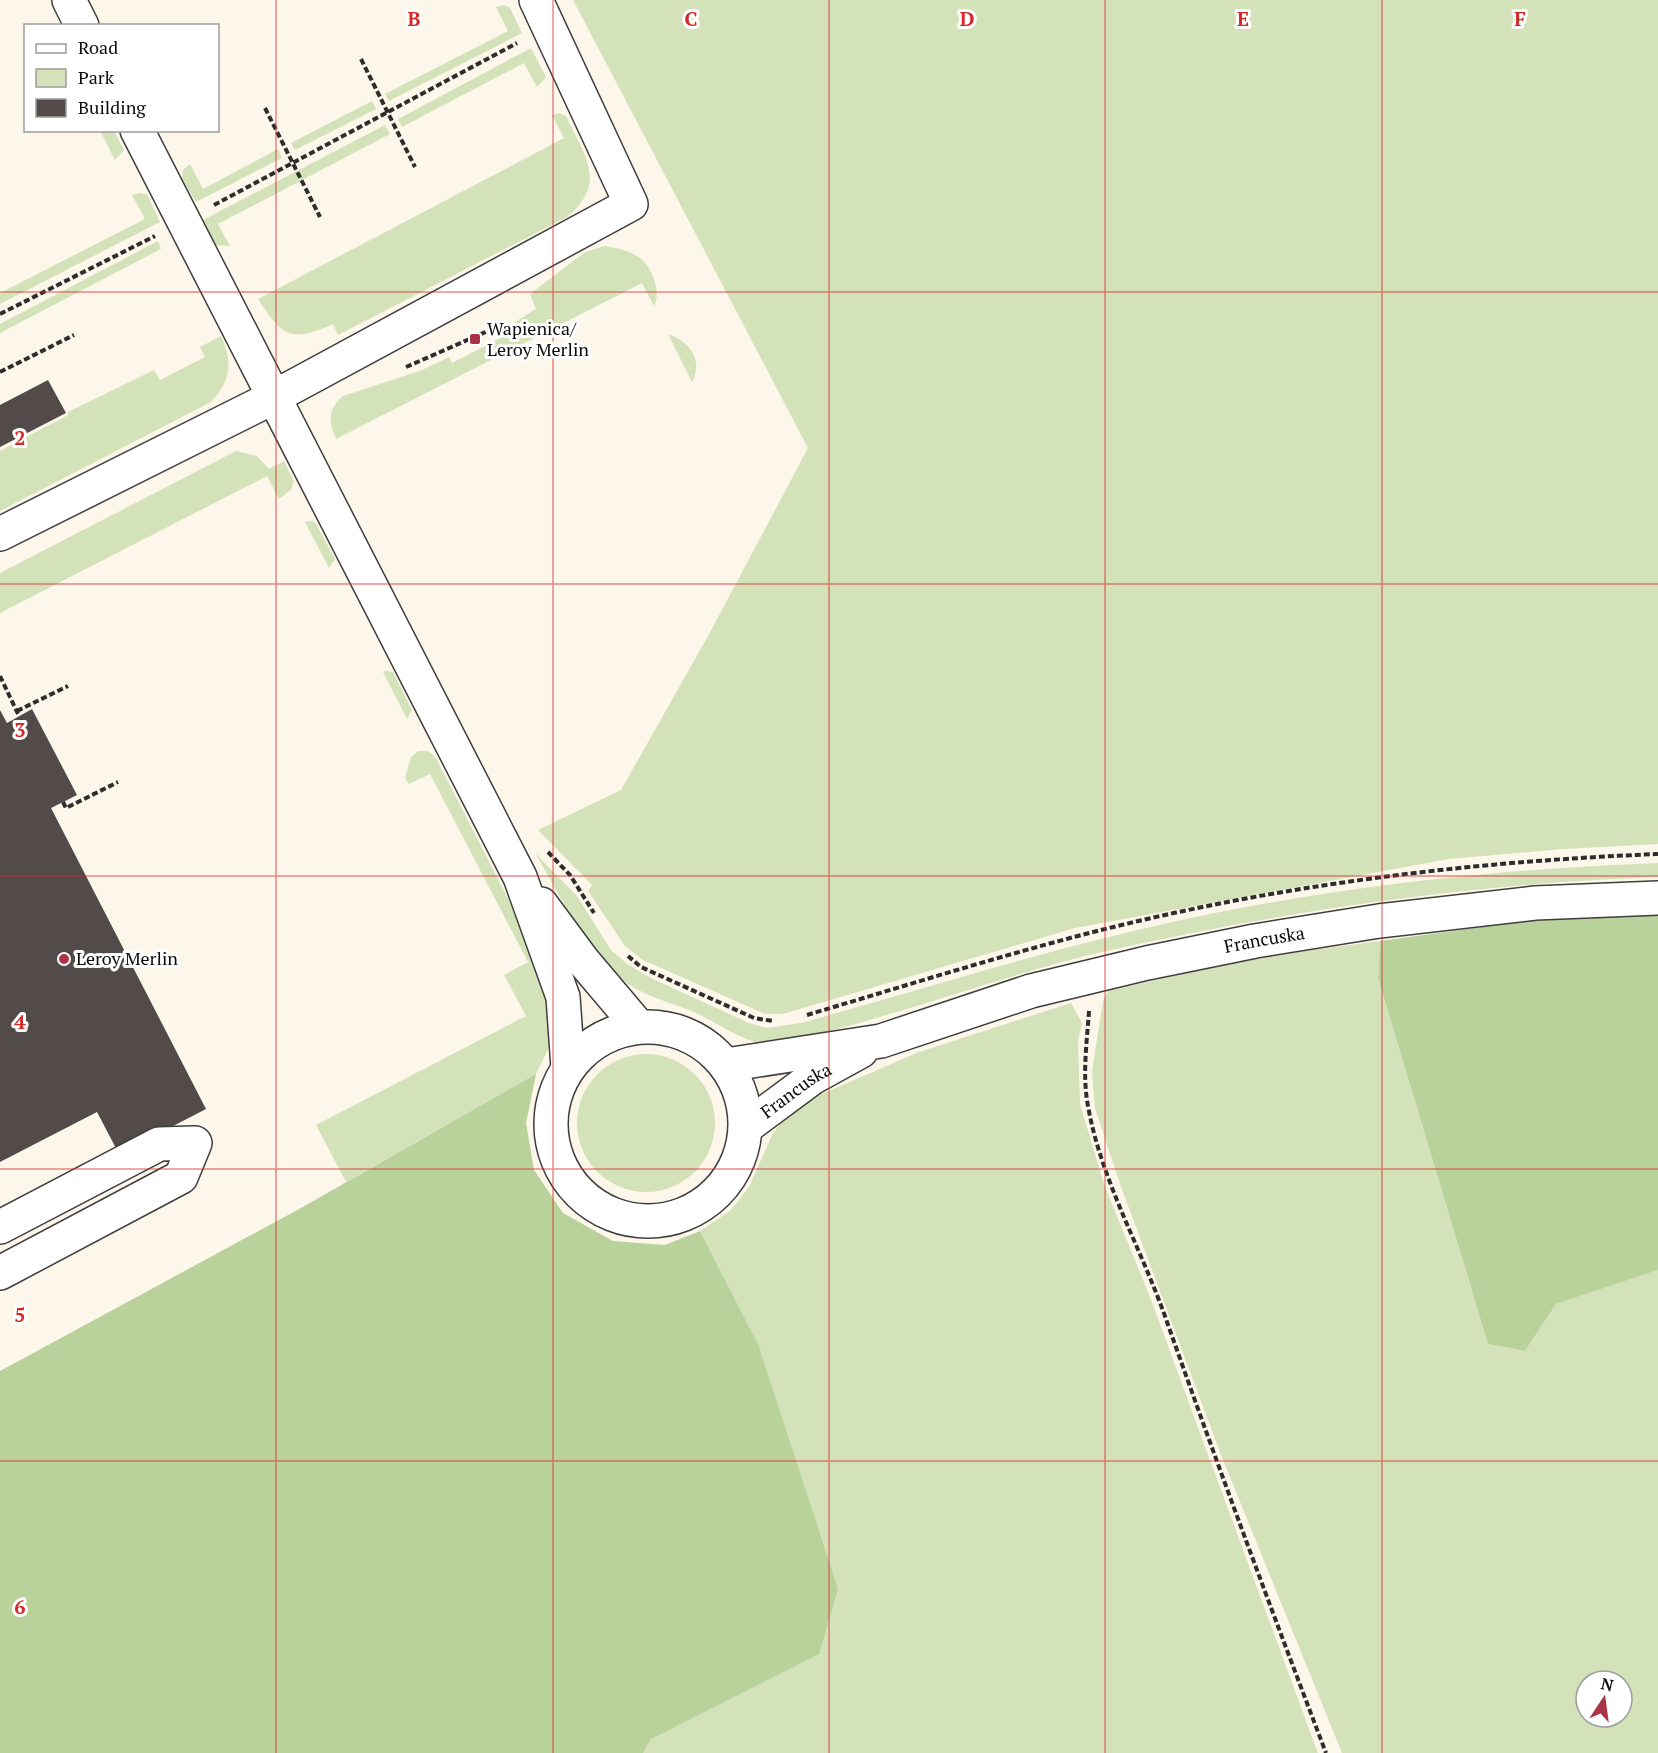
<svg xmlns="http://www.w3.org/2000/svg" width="1658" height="1753" font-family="'PT Serif',serif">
	<rect width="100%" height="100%" fill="#fdf7eb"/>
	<path fill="#d3e2b9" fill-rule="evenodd" d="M573,0H1658V844L1564,849L1449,859L1075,928L783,1014H765L643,960L625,946L588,891L592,885L538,830L621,790L708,636L808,448Z
		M504,5L510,8L522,33L389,101L385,94L508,31L496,7Z
		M531,48L546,77L537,87L524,63L402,127L398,119Z
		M372,101L376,109L295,150L291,143Z
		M559,113L566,116C585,156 608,183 567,217L338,335L333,324C291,343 283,337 258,299L564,138L552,115Z
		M385,125L390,134L218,224L230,246L216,245L203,220Z
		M100,131H114L124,150L115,160Z
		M278,149L282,158L196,202L182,179L183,170L190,164L203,189Z
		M140,193L147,194L160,222L0,304V293L145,219L132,195Z
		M158,241L161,249L0,333V324Z
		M605,246C630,250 648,256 655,283C657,291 658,297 654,306L642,283L336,439C328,421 328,409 343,396L422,370L449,357L452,363L518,329L515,322L536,309L530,294L585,252Z
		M668,334C689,341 704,360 692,382Z
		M221,336C233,362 231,381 211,402L0,511V451L68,415V412L154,370L160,380L205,357L200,347Z
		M236,451L257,456L269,469L284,461L294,481L291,490L279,499L267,476L0,613V573Z
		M310,521L315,522L335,559L329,568L305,522Z
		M387,671L393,672L412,710L407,719L383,672Z
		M418,751H428L436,758L523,928L553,1009L552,1041L536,1074L346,1182L316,1125L526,1016L504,975L528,962L430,774L409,784L405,778L411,757Z
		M535,853L577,896L611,950L627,964L651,978L749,1023L767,1028L801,1023C899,996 995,966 1093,941C1278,893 1468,870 1658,863V877C1469,884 1283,911 1098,953C1009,974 922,1007 833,1030C816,1035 783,1048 767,1045C745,1042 720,1025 700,1015C676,1003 649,999 627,983C585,953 561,896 535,853Z
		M1380,941L1378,978L1488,1344L1525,1351L1556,1304L1658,1270V1753H1342L1221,1455L1120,1184L1095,1108L1092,1071L1103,1001L1108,991L1258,957ZM1586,1681H1622V1717H1586Z
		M1071,1003L1082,1023L1078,1041L1080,1104L1104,1184L1150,1297L1318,1753H643L651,1739L758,1344L700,1231L731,1210L749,1187L772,1135L785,1117L803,1102L919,1052Z
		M577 1123a69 69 0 1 1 138 0a69 69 0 1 1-138 0Z"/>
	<path fill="#b9d19b" d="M1658,914V1270L1556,1304L1525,1351L1488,1344L1378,978L1380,941L1534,920Z
		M536,1074L526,1123L534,1170L563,1213L613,1241L665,1245L700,1231L758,1344L838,1589L819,1654L651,1739L643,1753H0V1371L301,1208Z"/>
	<path fill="#524b49" d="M48,380L66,413L0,447V405Z
		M32,709L77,795L51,808L206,1109L119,1154L97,1112L0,1162V710L7,723Z"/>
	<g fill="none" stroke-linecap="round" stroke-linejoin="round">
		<defs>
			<g id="minor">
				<path d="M69,0L82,26"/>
				<path d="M137,130L520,877L563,997L568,1068"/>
				<path d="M0,534L274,397L631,204L536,0"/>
				<path d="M541,904L584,962L639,1027"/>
				<circle cx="648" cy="1124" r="97"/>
				<path id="s1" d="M726,1065L881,1041L1031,991L1147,963L1255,941L1379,921L1535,903L1658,898"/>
				<path id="s2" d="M746,1127L812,1078L861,1051"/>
				<path d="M0,1227L159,1144L195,1143L181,1177L0,1273"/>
			</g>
		</defs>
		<use href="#minor" stroke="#3e3e3e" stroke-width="36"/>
		<path stroke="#2d2d2d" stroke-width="4" stroke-dasharray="6 3" stroke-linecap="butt" d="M361,59L415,167
			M265,108L320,217
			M214,205L517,43
			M0,314L155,236
			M406,367L497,327
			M0,372L74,335
			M0,676L19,716
			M17,711L68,686
			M63,802L66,808L118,782
			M548,852L570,875L594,913
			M628,956L641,967L754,1018L773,1021
			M1089,1011C1087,1041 1082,1075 1088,1106C1101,1180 1141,1248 1166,1319C1217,1464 1271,1609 1326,1753
			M807,1015C891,990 974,964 1059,941C1254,888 1456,862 1658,854"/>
		<use href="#minor" stroke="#fff" stroke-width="33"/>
	</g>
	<path fill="none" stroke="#d62828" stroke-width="1.5" stroke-opacity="0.55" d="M276,0V1753M553,0V1753M829,0V1753M1105,0V1753M1382,0V1753M0,292H1658M0,584H1658M0,876H1658M0,1169H1658M0,1461H1658"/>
	<g fill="#aa3445" stroke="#fff" stroke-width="2">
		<rect x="469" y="333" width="12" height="12" rx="3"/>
		<circle cx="64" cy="959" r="6"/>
	</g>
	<g text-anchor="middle" stroke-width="6" stroke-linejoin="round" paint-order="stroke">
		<g font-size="18" fill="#0b0b0b" stroke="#fff" text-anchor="start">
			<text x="487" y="335">Wapienica/<tspan x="487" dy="21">Leroy Merlin</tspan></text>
			<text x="76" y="965">Leroy Merlin</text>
		</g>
		<g font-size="18" fill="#0b0b0b" stroke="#fff">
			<text dy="6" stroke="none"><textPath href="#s1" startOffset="554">Francuska</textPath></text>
			<text dy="6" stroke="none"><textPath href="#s2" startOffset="62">Francuska</textPath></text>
		</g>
	</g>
	<g font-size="20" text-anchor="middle" font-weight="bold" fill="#d62828" stroke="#fff" stroke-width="6" stroke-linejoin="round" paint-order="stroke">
		<text x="414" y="26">B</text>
		<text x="691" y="26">C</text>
		<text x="967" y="26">D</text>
		<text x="1243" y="26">E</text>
		<text x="1520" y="26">F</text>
		<text x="20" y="445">2</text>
		<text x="20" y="737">3</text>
		<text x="20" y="1029">4</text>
		<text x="20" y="1322">5</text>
		<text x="20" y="1614">6</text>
	</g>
	<rect x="24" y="24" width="195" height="108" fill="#ffffff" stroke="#9d9d9d" stroke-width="1.5"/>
	<rect x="36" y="44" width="30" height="9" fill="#ffffff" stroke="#9d9d9d" stroke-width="1.5"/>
	<text x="78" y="54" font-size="18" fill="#0b0b0b">Road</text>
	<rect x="36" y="69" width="30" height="18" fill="#d3e2b9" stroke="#9d9d9d" stroke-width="1.5"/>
	<text x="78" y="84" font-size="18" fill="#0b0b0b">Park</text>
	<rect x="36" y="99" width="30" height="18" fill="#524b49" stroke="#9d9d9d" stroke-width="1.5"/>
	<text x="78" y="114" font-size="18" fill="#0b0b0b">Building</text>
	<g transform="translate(1604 1699) rotate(13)"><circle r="28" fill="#ffffff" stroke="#9d9d9d" stroke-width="1.5"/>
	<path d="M0-4.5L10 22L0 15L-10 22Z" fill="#aa3445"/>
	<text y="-9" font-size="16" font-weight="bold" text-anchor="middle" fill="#0b0b0b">N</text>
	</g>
</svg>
